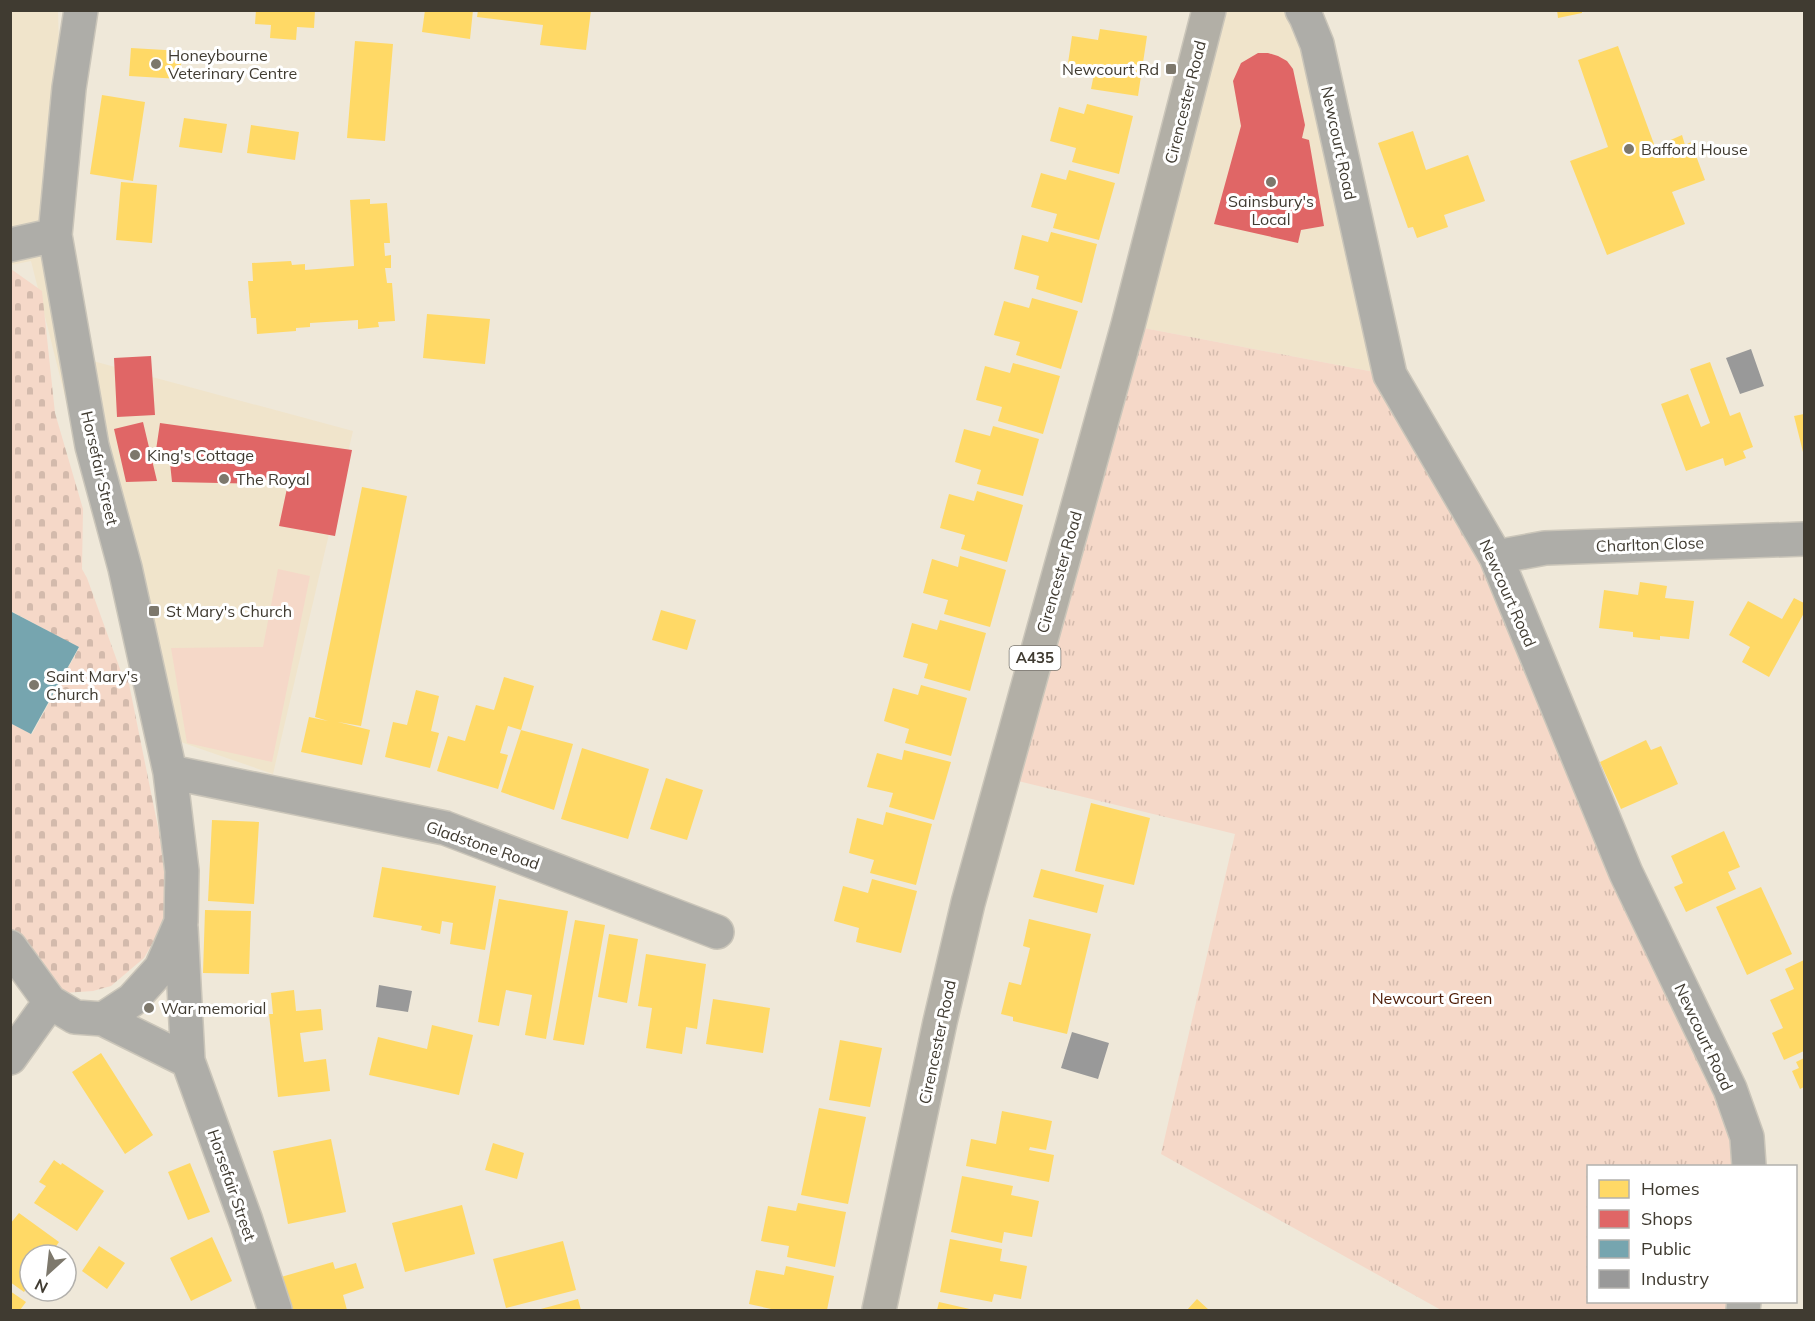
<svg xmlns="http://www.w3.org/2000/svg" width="1815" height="1321" font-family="Mulish,sans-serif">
	<defs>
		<pattern id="grass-tufts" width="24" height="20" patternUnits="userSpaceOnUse" patternTransform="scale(1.5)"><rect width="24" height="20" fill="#f5d8c8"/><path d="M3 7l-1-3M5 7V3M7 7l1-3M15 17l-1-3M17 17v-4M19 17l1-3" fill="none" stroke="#d3baac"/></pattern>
		<pattern id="cemetery-stones" width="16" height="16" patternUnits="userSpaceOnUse" patternTransform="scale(1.5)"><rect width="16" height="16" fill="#f5d8c8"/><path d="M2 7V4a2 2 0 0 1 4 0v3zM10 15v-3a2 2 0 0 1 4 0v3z" fill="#d3baac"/></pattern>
	</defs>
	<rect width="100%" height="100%" fill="#efe8d9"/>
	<path fill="#f0e4cb" d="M10,11H58L67,354L353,431L273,774L149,731L31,261L11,265Z
		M1209,11H1302L1390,375L1128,325Z"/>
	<path fill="url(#grass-tufts)" d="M1128,325L1390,375L1496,557L1749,1166H1588V1302H1746L1745,1310H1441L1161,1154L1235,834L1002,777Z"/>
	<path fill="url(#cemetery-stones)" d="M11,269L42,291L55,413L83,509L82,569L87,578L124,680L128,679L160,837L169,914L144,958L111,986L93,991L63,993L11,933L10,723L32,734L79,648L11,611Z"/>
	<path fill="#f5d8c8" d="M278,569L310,576L272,762L187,743L171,648L263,647Z"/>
	<path fill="#ffd966" d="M256,10H315L314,28L297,27L296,40L270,38L271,25L255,24Z
		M425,10H473L470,39L422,32Z
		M478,10H591L586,50L540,45L543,25L477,17Z
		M1557,10H1582V13L1558,18Z
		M1100,29L1147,36L1138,96L1091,89L1094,74L1067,70L1072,36L1098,40Z
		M355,41L393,44L385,141L347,138Z
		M1618,46L1658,155L1670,151L1666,142L1682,135L1685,145L1691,142L1705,180L1672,192L1685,224L1607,255L1570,161L1608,147L1578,60Z
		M131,48L182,51L180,79L129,76Z
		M102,95L145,102L133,181L90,174Z
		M1087,104L1133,116L1119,174L1072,162L1076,148L1050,141L1059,107L1084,114Z
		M184,118L227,124L222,153L179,147Z
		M251,125L299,132L295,160L247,153Z
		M1413,131L1426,170L1468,155L1485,201L1444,215L1448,227L1417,238L1413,227L1408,228L1378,143Z
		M1069,170L1115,183L1099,240L1053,228L1057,214L1031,207L1041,173L1066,180Z
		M121,182L157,185L152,243L116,240Z
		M370,199V204L387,203L390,243H384L385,256L391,255V268H385L387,283H392L395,321L378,322L379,327L358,329V320L310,323V327L296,328V331L257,334L256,318H251L248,281H253L252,263L291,261L292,265L305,264V270L354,266L350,200Z
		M1051,232L1097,244L1082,303L1036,289L1039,276L1014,269L1022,235L1048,242Z
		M1032,298L1078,311L1061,369L1016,355L1020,342L994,335L1004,301L1029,308Z
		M427,314L490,319L485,364L423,358Z
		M1710,362L1730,416L1740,412L1753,447L1743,451L1746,458L1725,466L1723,458L1686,471L1661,404L1688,394L1701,427L1710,423L1690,369Z
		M1013,363L1060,376L1043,434L998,421L1002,407L976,400L985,366L1010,373Z
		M1804,414V456L1794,416Z
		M993,426L1039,439L1023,496L977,484L981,470L955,462L964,429L990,436Z
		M362,487L407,496L361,726L338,722L370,730L362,765L301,752L309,717L328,721L315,717Z
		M977,491L1023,505L1007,562L961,549L965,535L940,528L949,494L974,501Z
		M960,556L1006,570L990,627L944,614L948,600L923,593L932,559L958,567Z
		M1640,582L1667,586L1665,598L1694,601L1689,639L1660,636V640L1633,637V632L1599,628L1604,590L1638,595Z
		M1794,598L1804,603V613L1769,677L1742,662L1750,647L1729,635L1748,601L1782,619Z
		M661,610L696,620L687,650L652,640Z
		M940,620L986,633L970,691L924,678L928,664L903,657L912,623L937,630Z
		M504,677L534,686L521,730L573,744L554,810L501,792L521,730L508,726L500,753L508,755L498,789L437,771L448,736L465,741L476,705L494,710Z
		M921,685L967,698L951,756L905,743L909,729L884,721L893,688L918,695Z
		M416,690L439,696L431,731L439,733L430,768L385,757L393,722L407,725Z
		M1646,740L1651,750L1661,746L1678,784L1621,809L1600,762Z
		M582,748L649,769L628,839L561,819Z
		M904,750L951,762L934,820L889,807L893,793L867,787L877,753L902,760Z
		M666,778L703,790L687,840L650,829Z
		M1091,803L1150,818L1134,885L1075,871Z
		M886,812L932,824L916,885L870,873L874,860L849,853L857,818L883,825Z
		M212,820L259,822L254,904L208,901Z
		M1724,831L1740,867L1728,872L1736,889L1686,912L1674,887L1683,883L1671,856Z
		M382,867L496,886L485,950L450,944L453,923L442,921L440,934L421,930L422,926L373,917Z
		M1041,869L1104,885L1097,913L1033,897Z
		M872,879L917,891L901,953L856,942L859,928L834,921L843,886L868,893Z
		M1761,887L1792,954L1747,975L1716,907Z
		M499,899L568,911L546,1039L525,1035L532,995L506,990L499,1026L478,1022Z
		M205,910L251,911L249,974L203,973Z
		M1029,919L1091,934L1067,1034L1013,1021V1017L1001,1014L1009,982L1021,985L1030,948L1023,946Z
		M575,920L605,925L584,1045L553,1040Z
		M609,934L638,939L627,1003L598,997Z
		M646,954L706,964L697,1029L686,1027L682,1054L646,1048L652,1008L638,1006Z
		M1804,960V1051L1784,1060L1772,1033L1783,1028L1770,1000L1794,989L1785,969Z
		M294,990L296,1011L321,1009L323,1030L300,1033L304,1062L326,1059L330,1091L278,1097L269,1014H273L271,993Z
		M713,999L770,1008L763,1053L706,1044Z
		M432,1025L473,1035L459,1095L369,1075L378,1037L427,1049Z
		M840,1040L882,1048L870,1107L829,1100Z
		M101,1053L153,1135L125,1154L72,1072Z
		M1804,1058V1087L1800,1089L1792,1071L1799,1068L1796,1062Z
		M819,1108L866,1117L848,1204L801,1195Z
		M1002,1111L1052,1121L1046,1150L1030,1147L1029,1150L1054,1155L1049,1182L966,1166L971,1139L996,1144Z
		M331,1139L346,1212L288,1224L273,1151Z
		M493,1143L524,1153L517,1179L485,1170Z
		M54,1160L61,1165L62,1163L104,1191L77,1231L34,1203L46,1186L39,1182Z
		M190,1163L210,1212L188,1220L168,1172Z
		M962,1176L1013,1186L1011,1195L1039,1201L1032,1237L1004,1232L1002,1243L951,1232Z
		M798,1203L846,1212L835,1267L787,1257L789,1246L761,1241L768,1206L796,1211Z
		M462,1205L475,1254L405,1272L392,1223Z
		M19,1213L59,1242L50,1255H30V1283L24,1292L10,1282V1224Z
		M212,1237L232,1281L191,1301L170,1258Z
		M950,1239L1002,1249L1000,1261L1027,1266L1021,1299L994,1294L992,1302L940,1292Z
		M563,1241L576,1290L506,1308L493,1259Z
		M99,1246L125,1263L107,1289L82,1271Z
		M333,1262L335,1269L356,1263L364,1288L343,1295L347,1310H290L281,1277Z
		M786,1266L834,1276L827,1310H776L749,1304L756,1270L784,1275Z
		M10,1291L26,1302L20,1310H10Z
		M578,1299L581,1310H537Z
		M1197,1299L1209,1310H1187Z
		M939,1302L974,1310H937Z"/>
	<path fill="#e06666" d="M1258,53H1268L1278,56L1287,61L1293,69L1305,125L1302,138L1309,140L1324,226L1301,230L1298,243L1214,224L1241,126L1233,81L1241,63Z
		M151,356L155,415L117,417L114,358Z
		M143,422L157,481L126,482L114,429Z
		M160,423L352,450L335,536L279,526L289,479L263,480V484L172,482L169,453L156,450Z"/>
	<path fill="#76a5af" d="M10,611L79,647L31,734L10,723Z"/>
	<path fill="#999" d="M1751,349L1764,386L1740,394L1726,358Z
		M379,985L412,991L408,1012L376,1007Z
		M1072,1032L1109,1043L1098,1079L1061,1068Z"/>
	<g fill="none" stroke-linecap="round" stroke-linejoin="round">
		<defs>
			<path id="minor" d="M81,10L69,88L55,235L92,446L125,568L170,772L182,871L181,922L161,968L132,1000L103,1019
				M1302,10L1306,17L1317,44L1390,375L1496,557L1626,873L1730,1089L1747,1137L1749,1166
				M10,245L55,235
				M1496,557L1545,548L1804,539
				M170,772L445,828L717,932
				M181,928L188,1061L246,1221L275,1310
				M10,947L50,1002L75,1017L103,1019L188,1061
				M10,1058L50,1002
				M1743,1310L1744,1302"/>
			<path id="major" d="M879,1310L940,1022L968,903L1128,325L1209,10"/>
		</defs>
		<use href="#minor" stroke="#cac5b9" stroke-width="36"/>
		<use href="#major" stroke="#cac5b9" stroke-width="36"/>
		<use href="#minor" stroke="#aeada8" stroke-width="33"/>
		<use href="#major" stroke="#b2afa6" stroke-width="33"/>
	</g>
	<g fill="#7d786c" stroke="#fff" stroke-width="2">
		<circle cx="156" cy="64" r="6"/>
		<rect x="1165" y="63" width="12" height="12" rx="3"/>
		<circle cx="1629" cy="149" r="6"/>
		<circle cx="1271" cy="182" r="6"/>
		<circle cx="135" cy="455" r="6"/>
		<circle cx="224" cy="479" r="6"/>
		<rect x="148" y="605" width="12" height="12" rx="3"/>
		<circle cx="34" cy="685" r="6"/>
		<circle cx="149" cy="1008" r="6"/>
	</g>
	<g text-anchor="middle" stroke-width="6" stroke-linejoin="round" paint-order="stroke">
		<rect fill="#fff" stroke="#79766f" stroke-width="1.5" x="1009.5" y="646" width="51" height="24" rx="4.5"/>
		<g font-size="15" font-weight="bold" fill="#403b31">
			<text x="1035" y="663">A435</text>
		</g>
		<g font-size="16" fill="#403b31" stroke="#fff" text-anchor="start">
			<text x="168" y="61">Honeybourne<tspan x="168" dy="18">Veterinary Centre</tspan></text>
			<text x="1159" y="75" text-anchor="end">Newcourt Rd</text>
			<text x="1641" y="155">Bafford House</text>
			<text x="1271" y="207" text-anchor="middle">Sainsbury's<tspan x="1271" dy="18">Local</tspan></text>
			<text x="147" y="461">King's Cottage</text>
			<text x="236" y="485">The Royal</text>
			<text x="166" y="617">St Mary's Church</text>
			<text x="46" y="682">Saint Mary's<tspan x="46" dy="18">Church</tspan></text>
			<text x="161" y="1014">War memorial</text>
		</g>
		<g font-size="16" fill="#403b31" stroke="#fff">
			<text transform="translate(1185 102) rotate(-76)" y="6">Cirencester Road</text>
			<text transform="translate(1339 143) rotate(78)" y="6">Newcourt Road</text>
			<text transform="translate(100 468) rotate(77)" y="6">Horsefair Street</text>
			<text transform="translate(1650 544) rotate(-2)" y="6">Charlton Close</text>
			<text transform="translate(1059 572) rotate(-74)" y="6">Cirencester Road</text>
			<text transform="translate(1508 593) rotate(66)" y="6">Newcourt Road</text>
			<text transform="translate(483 845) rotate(19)" y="6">Gladstone Road</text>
			<text transform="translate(1704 1037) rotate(65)" y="6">Newcourt Road</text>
			<text transform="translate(937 1042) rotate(-78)" y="6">Cirencester Road</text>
			<text transform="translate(232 1185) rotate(71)" y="6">Horsefair Street</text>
		</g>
		<g font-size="16" fill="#4c1a04" stroke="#fff">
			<text x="1432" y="1004">Newcourt Green</text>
		</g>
	</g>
	<rect width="1815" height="1321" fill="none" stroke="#403b31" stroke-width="24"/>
	<rect x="1587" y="1165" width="210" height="138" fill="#ffffff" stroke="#b3b1ad" stroke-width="1.5"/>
	<rect x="1599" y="1180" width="30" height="18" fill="#ffd966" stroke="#b3b1ad" stroke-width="1.5"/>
	<text x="1641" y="1195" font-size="18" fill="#403b31">Homes</text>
	<rect x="1599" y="1210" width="30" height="18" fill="#e06666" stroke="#b3b1ad" stroke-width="1.5"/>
	<text x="1641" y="1225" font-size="18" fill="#403b31">Shops</text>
	<rect x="1599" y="1240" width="30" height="18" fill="#76a5af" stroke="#b3b1ad" stroke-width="1.5"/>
	<text x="1641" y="1255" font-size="18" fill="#403b31">Public</text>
	<rect x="1599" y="1270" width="30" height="18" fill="#999999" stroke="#b3b1ad" stroke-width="1.5"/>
	<text x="1641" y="1285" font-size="18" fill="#403b31">Industry</text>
	<g transform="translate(48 1273) rotate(207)"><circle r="28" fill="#ffffff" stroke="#b3b1ad" stroke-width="1.5"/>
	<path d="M0-4.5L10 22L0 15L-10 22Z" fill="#7d786c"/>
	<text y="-9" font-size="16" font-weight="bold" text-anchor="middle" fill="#403b31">N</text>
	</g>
</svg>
